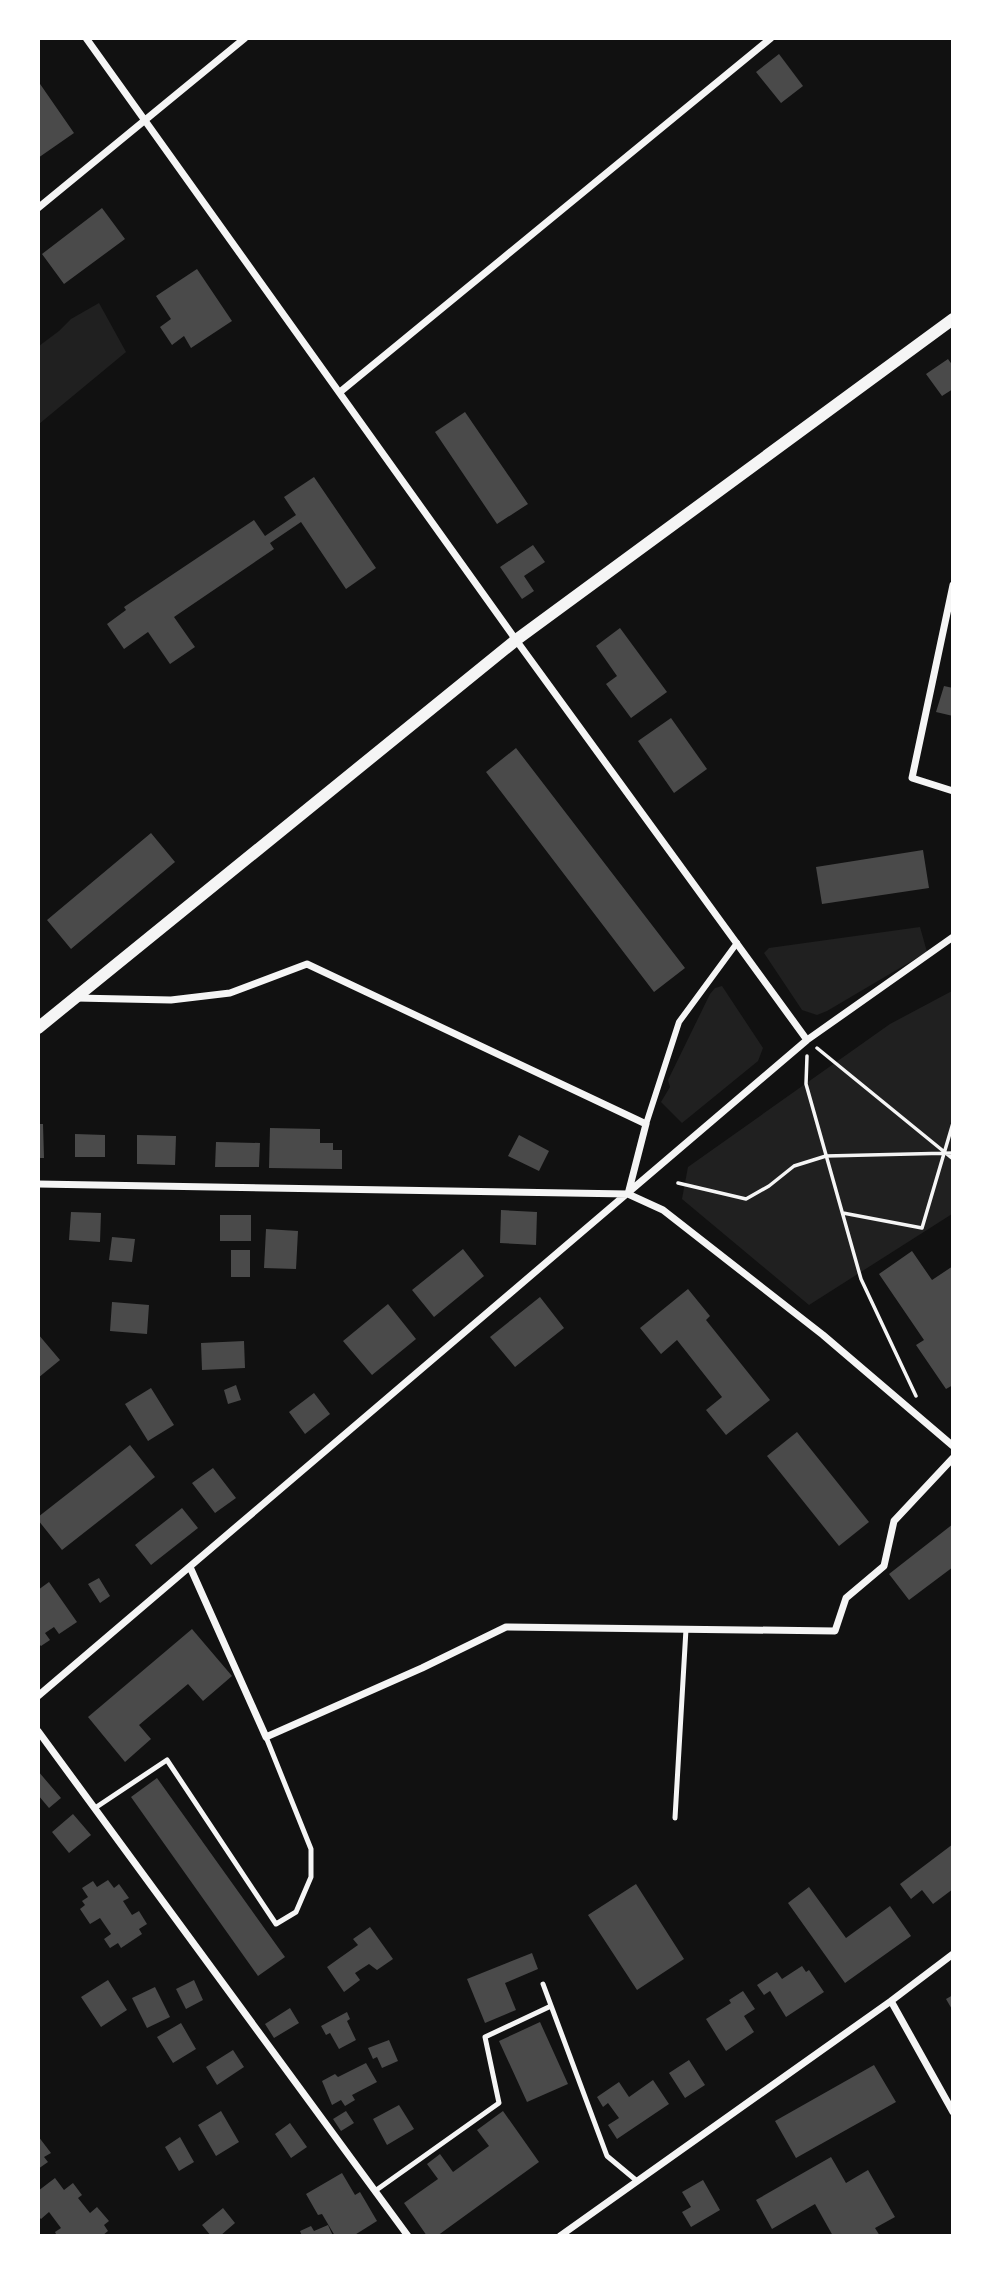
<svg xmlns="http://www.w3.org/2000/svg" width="991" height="2274" font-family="'Work Sans',sans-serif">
	<rect width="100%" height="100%" fill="#111"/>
	<path fill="#202020" d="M99,303L126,352L39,424V346L59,331L71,319Z
		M920,927L927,952L827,1011L817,1015L802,1010L764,953L769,948Z
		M722,986L763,1048L758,1061L682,1123L661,1102L670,1087L668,1080L710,994L715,988Z
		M952,991V1214L809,1305L682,1199L688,1167L890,1024Z"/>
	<path fill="#4a4a4a" d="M779,54L803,86L781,103L756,72Z
		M38,81L74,133L38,158Z
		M102,208L125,239L64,284L42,254Z
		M197,269L232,321L191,348L184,336L172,345L160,327L171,319L156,296Z
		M948,359L953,366V389L942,396L926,374Z
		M465,412L528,504L497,524L435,432Z
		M314,477L376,568L346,589L301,522L270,543L274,549L174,617L195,647L170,664L148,632L124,649L107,624L126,610L124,607L254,520L265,536L296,515L284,497Z
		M533,545L545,562L524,576L534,591L522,599L500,567Z
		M620,628L667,692L631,718L606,684L617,676L596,646Z
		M944,686L953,688V716L936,712Z
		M671,718L707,769L674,793L638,741Z
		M516,748L685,968L654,992L486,772Z
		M151,833L175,862L71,949L47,920Z
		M923,850L929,888L822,904L816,867Z
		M38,1124H43L44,1158H38Z
		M270,1128L320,1129V1143H333V1150H342V1169L269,1168Z
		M75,1134L105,1135V1157H75Z
		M137,1135L176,1136L175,1165L137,1164Z
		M519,1135L549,1151L539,1171L508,1156Z
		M216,1142L260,1143L259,1167H215Z
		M501,1210L537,1212L536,1245L500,1243Z
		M71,1212L101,1213L100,1242L69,1240Z
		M220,1215H251V1241H220Z
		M266,1229L298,1231L296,1269L264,1268Z
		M112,1237L135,1239L132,1262L109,1260Z
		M463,1249L484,1276L434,1317L412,1290Z
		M231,1250H250V1277H231Z
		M912,1251L932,1280L953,1266V1385L946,1389L916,1345L924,1340L879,1274Z
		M688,1289L710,1316L706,1320L770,1400L726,1435L706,1410L722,1397L677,1340L661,1354L640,1328Z
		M540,1297L564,1328L515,1367L490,1337Z
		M112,1302L149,1305L147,1334L110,1331Z
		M388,1304L416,1339L372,1375L343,1341Z
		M38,1334L60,1360L38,1378Z
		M244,1341L245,1368L202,1370L201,1343Z
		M236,1385L241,1400L228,1404L224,1390Z
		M151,1388L174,1425L148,1441L125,1404Z
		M314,1393L330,1414L305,1434L289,1412Z
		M797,1432L869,1522L839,1546L767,1456Z
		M130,1445L155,1477L62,1550L38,1520V1517Z
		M213,1468L236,1498L215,1513L192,1483Z
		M182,1508L198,1528L151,1565L135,1545Z
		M953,1524V1567L909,1600L889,1574Z
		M99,1578L110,1596L100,1603L88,1584Z
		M49,1582L77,1622L59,1634L54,1627L45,1633L50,1640L41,1646L38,1643V1590Z
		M192,1629L232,1676L203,1701L188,1684L139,1725L151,1739L125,1762L88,1717Z
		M38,1771L61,1798L49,1808L38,1795Z
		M157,1778L285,1957L258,1976L131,1797Z
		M73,1814L91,1835L69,1853L52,1832Z
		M953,1844V1889L933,1904L922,1890L911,1899L900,1884Z
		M108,1880L114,1888L119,1884L129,1898L123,1901L132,1915L139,1911L147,1924L139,1929L142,1934L121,1948L118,1943L110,1948L104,1939L111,1934L100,1918L90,1924L80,1909L85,1905L82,1901L88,1897L82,1888L93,1881L97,1887Z
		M636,1884L684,1959L637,1990L588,1915Z
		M809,1887L846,1938L890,1906L911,1936L845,1983L788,1903Z
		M370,1927L393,1959L377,1970L369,1964L355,1973L360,1980L344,1992L327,1967L358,1945L353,1939Z
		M532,1953L538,1969L505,1983L516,2010L485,2023L467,1979Z
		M802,1966L806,1972L809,1970L824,1992L786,2017L770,1991L764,1995L757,1985L777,1972L782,1979Z
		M108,1980L127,2010L101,2027L81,1997Z
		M194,1980L203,2000L186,2009L176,1989Z
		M155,1987L170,2017L147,2028L132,1998Z
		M743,1991L755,2009L744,2016L754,2032L726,2051L706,2019L731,2003L729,2000Z
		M953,1995V2011L946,1999Z
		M290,2008L299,2023L274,2038L265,2024Z
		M347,2012L350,2019L347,2021L356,2040L339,2049L330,2033L326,2035L321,2026Z
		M540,2022L568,2084L527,2102L499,2041Z
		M181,2023L196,2049L173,2063L157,2037Z
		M389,2040L398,2061L382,2068L377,2057L373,2059L368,2048Z
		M233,2050L244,2067L217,2085L206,2067Z
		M689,2060L705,2085L685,2098L669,2073Z
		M366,2063L377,2082L352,2095L355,2100L345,2106L341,2100L332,2105L322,2081L335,2074L338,2077Z
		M874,2065L896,2102L796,2158L775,2121Z
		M653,2080L669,2104L617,2139L608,2125L619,2118L608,2103L603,2107L597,2097L619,2082L629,2097Z
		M399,2105L414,2129L387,2145L373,2119Z
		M221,2111L239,2142L216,2156L198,2125Z
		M346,2111L354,2123L341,2131L333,2119Z
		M503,2111L539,2162L437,2236H427L404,2203L438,2179L427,2164L440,2154L453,2172L489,2146L477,2130Z
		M290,2123L307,2147L291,2158L275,2134Z
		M38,2136L51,2153L44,2157L48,2162L38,2169Z
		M180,2137L194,2162L179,2171L165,2147Z
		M831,2157L846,2183L868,2170L895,2217L875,2228L880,2236H833L815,2204L772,2229L756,2200Z
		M342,2173L355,2195L360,2192L377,2221L353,2236H335L322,2214L318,2215L306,2194Z
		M55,2178L64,2190L73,2183L82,2195L78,2198L90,2213L97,2207L109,2221L104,2225L108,2231L102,2236H57L55,2232L61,2228L49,2212L41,2219L38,2216V2191Z
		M703,2180L720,2210L691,2227L682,2212L691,2207L682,2192Z
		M223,2208L235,2223L220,2236H211L202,2225Z
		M328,2225L333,2236H302L300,2231L311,2226L314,2231Z"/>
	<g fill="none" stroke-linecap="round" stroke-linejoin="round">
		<path stroke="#f5f5f5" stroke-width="3.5" d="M817,1048L953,1159
			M807,1056L806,1084L861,1279L916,1396
			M678,1183L746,1199L769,1186L794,1166L826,1156L953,1153
			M843,1213L922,1228L953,1123"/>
		<path stroke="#f5f5f5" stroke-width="5" d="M95,1808L167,1760L276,1924L296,1912L311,1877V1849L266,1737
			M675,1818L686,1629
			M543,1984L607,2156L637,2181
			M375,2191L499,2103L485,2037L551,2006"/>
		<path stroke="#f5f5f5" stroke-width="6" d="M646,1124L679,1022L737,943"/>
		<path stroke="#f5f5f5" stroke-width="7" d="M86,38L516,640L807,1040
			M38,208L245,38
			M340,392L771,38
			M953,585L912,778L953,791
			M76,998L171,1000L230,993L307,964L646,1124L628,1194
			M38,1184L628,1194L663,1210L823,1335L953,1446
			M190,1567L266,1737L422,1668L506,1627L835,1631L846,1598L884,1566L894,1521L953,1458
			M38,1696L807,1040L953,937
			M38,1731L408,2236
			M891,2001L953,2112
			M560,2236L891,2001L953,1954"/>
		<path stroke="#f5f5f5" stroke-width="12" d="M38,1028L516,640L953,319"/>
	</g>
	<rect width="991" height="2274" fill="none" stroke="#ffffff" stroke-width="80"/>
</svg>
